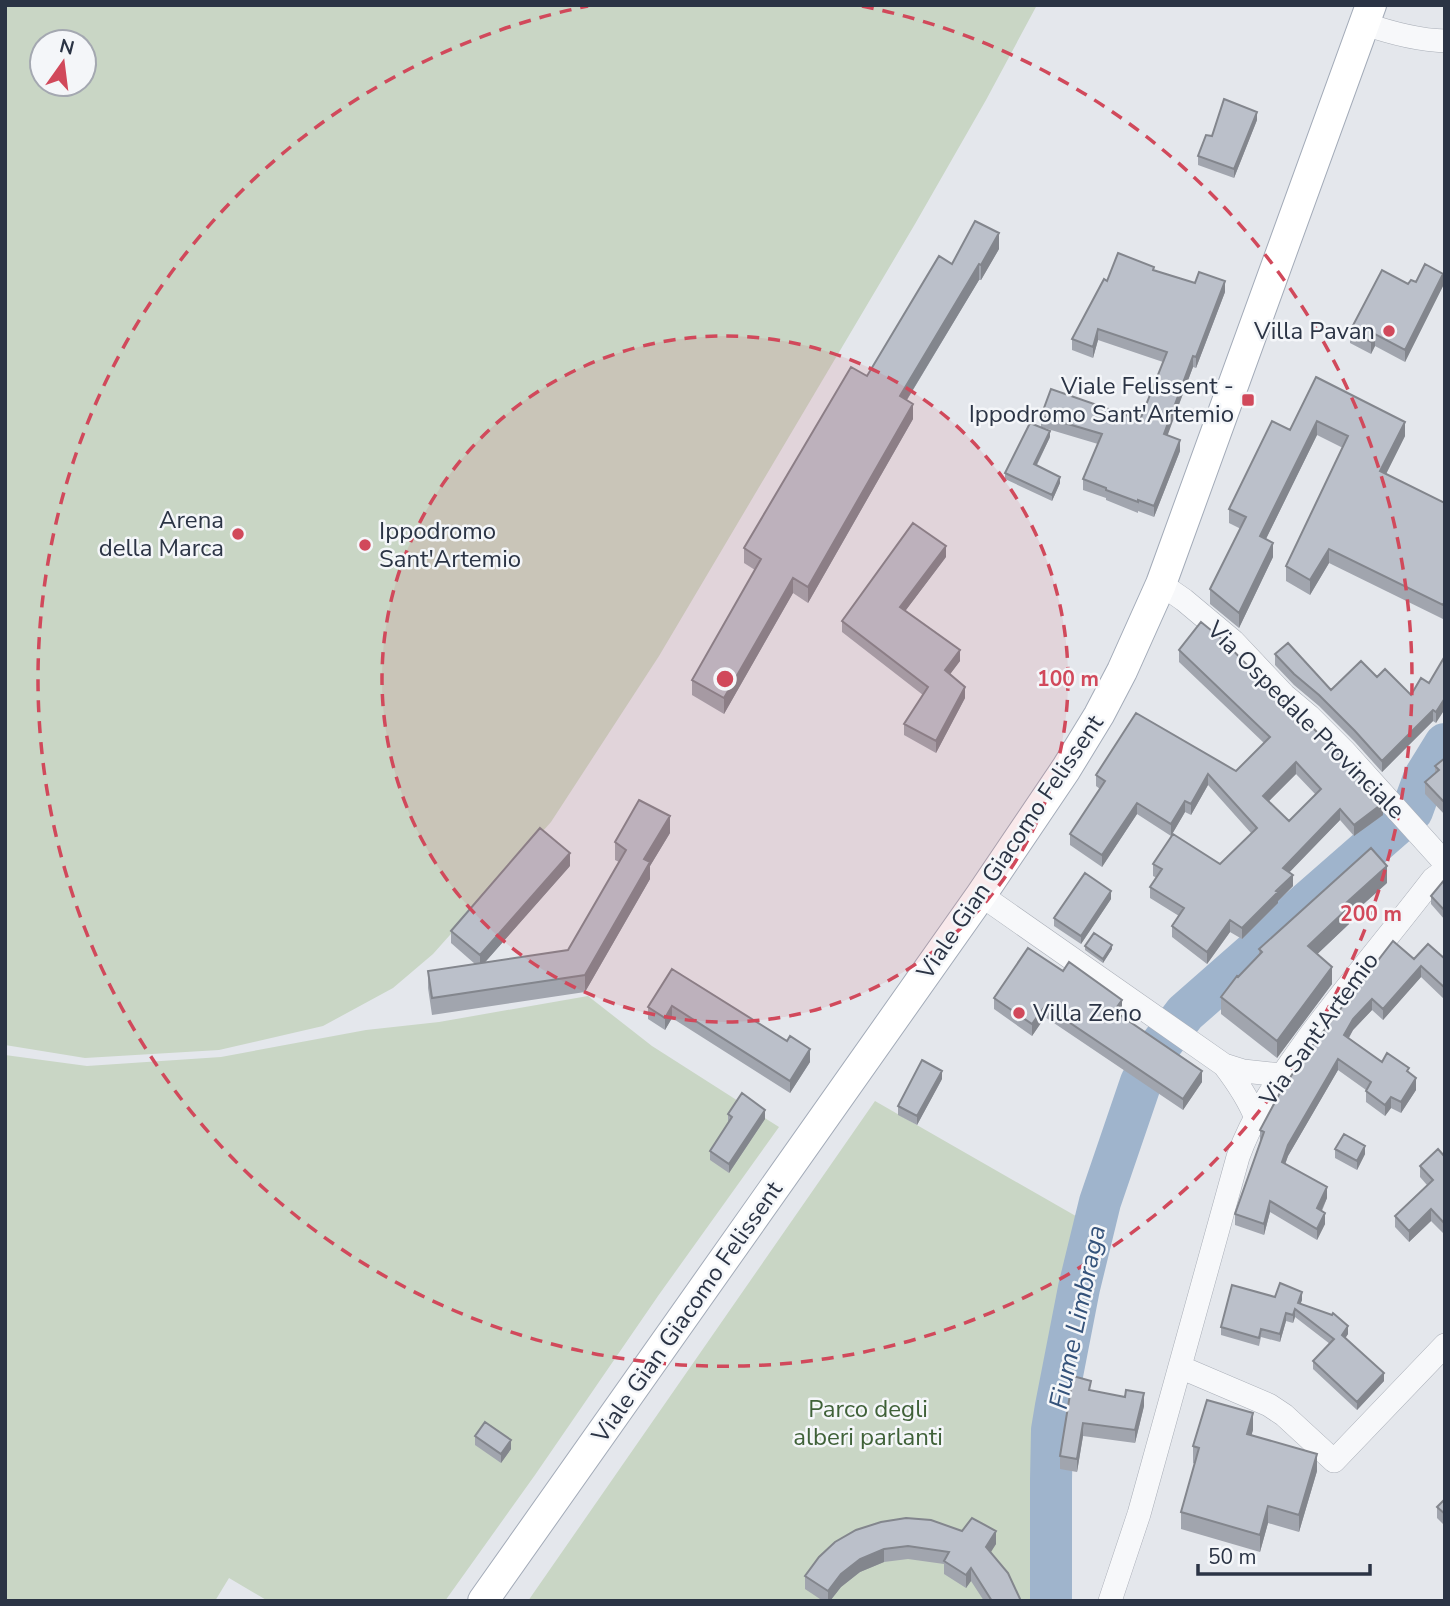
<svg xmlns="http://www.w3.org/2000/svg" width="1450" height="1606" font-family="'Nunito Sans',sans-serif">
	<rect width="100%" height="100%" fill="#e4e7ec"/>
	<path fill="#c9d6c5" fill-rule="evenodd" d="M5,5H1037L986,100L915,224L659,656L551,822L433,954L393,988L323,1026L219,1050L85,1058L5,1045ZM42,42H84V84H42Z
		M588,996L652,1046L779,1127L658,1296L535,1475L445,1601H268L229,1578L215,1601H5V1055L87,1066L221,1057L366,1030L439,1022Z
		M875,1101L1081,1219C1065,1286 1051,1355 1046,1424C1042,1482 1044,1542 1044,1601H528Z"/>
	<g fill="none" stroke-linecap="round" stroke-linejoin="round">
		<path stroke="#9fb4cc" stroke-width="42" d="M1156,1051L1185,1013L1275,934L1293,915L1412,811L1424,778L1445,744
			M1051,1601V1480L1052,1430L1056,1406L1079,1288L1100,1202L1141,1082"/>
		<defs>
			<path id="minor" d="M1365,24C1391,33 1417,40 1445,41
				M1161,584L1184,600L1233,641L1284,695L1309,716L1345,752L1445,863
				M981,895L1224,1065
				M1256,1118C1248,1098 1237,1082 1224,1065L1243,1071L1282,1075
				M1180,1367L1269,1405L1284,1415L1334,1461L1445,1345
				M1110,1601L1139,1514L1238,1157C1254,1112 1283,1073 1311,1034C1351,981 1393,931 1433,879L1445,870"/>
			<path id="major" d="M483,1601L981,895L1066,769L1099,715L1122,671L1161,584L1371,5"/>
		</defs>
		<use href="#minor" stroke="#a9aeb7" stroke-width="24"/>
		<use href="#major" stroke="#a3abb8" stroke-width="32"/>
		<use href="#minor" stroke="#f7f8fa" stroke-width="23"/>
		<use href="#major" stroke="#fff" stroke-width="30"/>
	</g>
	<path fill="#a1a5ae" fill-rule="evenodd" d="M1257,120L1234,178L1198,165V156L1212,136Z
		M999,249L981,280H979L907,400L913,419L808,603L793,593L724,714L692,695V680L755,570L744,563V548L867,376L952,264Z
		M1154,270L1225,292L1196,368L1193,367L1167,435L1180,451L1154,517L1138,511V513L1106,500V498L1083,490V479L1098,444L1041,427V416L1140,420L1163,362L1098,340L1093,358L1072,350V339L1107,281Z
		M1416,282L1443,286L1405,362L1375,346L1371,354L1350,343V331L1408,284Z
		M1316,377L1405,436L1386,474L1445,503L1443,619L1329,563L1310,595L1286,581V566L1343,448L1317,435L1266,539L1273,557L1239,628L1210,604V589L1241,529L1229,523V509L1290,430Z
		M1050,437L1037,465L1060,483L1052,501L1005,479V473Z
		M946,557L905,611L960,661L950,674L965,698L936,753L904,735V724L923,695L842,632V621Z
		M1179,650L1383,815L1354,836L1340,820L1289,872L1293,886L1278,901V903L1242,939L1230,932L1207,964L1172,937V926L1179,916L1150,898V887L1157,878L1153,876V864H1220L1251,833L1208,785L1191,815L1185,812L1171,836L1137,814L1102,867L1070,845V834L1100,789L1096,786V775L1236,771L1264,743L1179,662ZM1296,774L1316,795L1289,821L1269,801Z
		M1275,654L1331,690L1377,677L1411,695L1429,683L1445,656L1436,723L1433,721L1382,772L1355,742L1319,706L1294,685L1275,665Z
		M1445,752V815L1425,794V782L1435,773V766L1443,759V754Z
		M670,833L650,866V879L585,992L432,1015L428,988V971L475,964L451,943V931L570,866L485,962L568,950L619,862L615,860V842Z
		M1445,879V920L1431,904V896Z
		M1387,883L1349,917V924L1317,954L1332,984L1277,1058L1221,1014V997L1238,977L1259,956V949Z
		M1111,899L1081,944L1054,926V918Z
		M1085,946L1112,949L1103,963L1085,950Z
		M1414,959H1445V1000L1421,977L1383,1020L1372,1010L1353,1030L1349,1038L1382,1062L1409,1073L1416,1090L1401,1113L1391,1108L1385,1116L1366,1102V1090L1338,1070L1288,1156L1285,1164L1327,1198L1322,1211L1325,1224L1317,1240L1270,1212L1264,1235L1235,1225V1214L1260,1142V1130L1312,1046Z
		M672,969L810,1062L790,1093L672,1018L665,1030L648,1019V1007Z
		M994,998L1122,1011L1120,1015L1202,1082L1183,1110L1045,1017L1032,1036L994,1009Z
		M942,1079L917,1125L898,1115V1106Z
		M728,1114L765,1119L729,1173L710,1160V1151L728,1123Z
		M1335,1149L1365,1154L1357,1170L1335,1158Z
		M1445,1157V1235L1431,1221L1409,1242L1395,1227V1216L1427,1185L1420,1177V1166Z
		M1275,1297L1302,1300L1300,1304L1348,1334L1345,1338L1384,1381L1357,1410L1313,1369V1361L1330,1344L1295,1317L1293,1323L1286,1321L1280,1342L1261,1337L1259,1346L1221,1335V1327Z
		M1091,1391L1144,1406L1135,1443L1083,1436L1077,1472L1060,1469V1456Z
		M1253,1430L1251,1435L1317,1471L1299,1532L1268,1523L1260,1552L1181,1529V1512L1195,1464L1193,1463V1446Z
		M475,1436L511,1449L501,1463L475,1445Z
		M1445,1499V1526L1437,1518V1507Z
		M835,1542L996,1544L990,1552L1021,1601H984L971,1581L966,1588L944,1574V1564L908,1559L884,1562L860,1572L841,1587L830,1601H823L805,1589V1576Z"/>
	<path fill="#83868d" d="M1257,112V120L1234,178V169Z
		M999,233V249L981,280V265Z
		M979,264V280L900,411V396Z
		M1443,274V286L1405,362V350Z
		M1225,281V292L1196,368V357Z
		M1098,329V340L1093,358V347Z
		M1375,334V346L1371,354V342Z
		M1193,356V367L1164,445V434Z
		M913,404V419L808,603V587Z
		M1317,421V435L1260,551V536Z
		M1405,422V436L1380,486V471Z
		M1050,431V437L1034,470V464Z
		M1180,440V451L1154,517V506Z
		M1060,477V483L1052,501V495Z
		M1273,543V557L1239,628V613Z
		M946,546V557L900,618V607Z
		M1329,549V563L1310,595V580Z
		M793,578V593L724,714V698Z
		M1445,601V616L1443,619V605Z
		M960,650V661L945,681V670Z
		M965,687V698L936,753V741Z
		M1445,698V709L1436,723V712Z
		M1433,710V721L1382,772V761Z
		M1296,762V774L1263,807V796Z
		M1208,774V785L1191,815V804Z
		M1185,801V812L1171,836V824Z
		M1137,803V814L1102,867V855Z
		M1383,803V815L1354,836V825Z
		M1340,809V820L1283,879V868Z
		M670,816V833L650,866V879L585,992V975L644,859Z
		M570,853V866L480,968V955Z
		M1387,866V883L1349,917V924L1308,963V946L1345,904Z
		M1293,875V886L1278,901V903L1242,939V928Z
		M1111,891V899L1081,944V936Z
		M1230,920V932L1207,964V952Z
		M1112,945V949L1103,963V959Z
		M1421,966V977L1383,1020V1009Z
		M1332,967V984L1277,1058V1041Z
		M1372,999V1010L1353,1030L1344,1046V1035L1353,1019Z
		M1122,1000V1011L1114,1023V1011Z
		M672,1006V1018L665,1030V1018Z
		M1045,1006V1017L1032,1036V1024Z
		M810,1049V1062L790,1093V1081Z
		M1338,1059V1070L1288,1156L1282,1173V1162L1288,1145Z
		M942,1071V1079L917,1125V1116Z
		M1202,1071V1082L1183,1110V1099Z
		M1416,1078V1090L1401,1113V1102Z
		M1391,1097V1108L1385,1116V1105Z
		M765,1110V1119L729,1173V1164Z
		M1365,1146V1154L1357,1170V1161Z
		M1327,1187V1198L1317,1220V1208Z
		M1270,1201V1212L1264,1235V1224Z
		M1431,1209V1221L1409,1242V1231Z
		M1325,1213V1224L1317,1240V1229Z
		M1302,1292V1300L1298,1311V1303Z
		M1295,1309V1317L1293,1323V1315Z
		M1286,1313V1321L1280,1342V1334Z
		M1348,1326V1334L1342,1343V1335Z
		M1384,1373V1381L1357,1410V1402Z
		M1144,1393V1406L1135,1443V1430Z
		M1253,1413V1430L1247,1451V1434Z
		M1083,1423V1436L1077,1472V1459Z
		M511,1440V1449L501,1463V1454Z
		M1317,1454V1471L1299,1532V1515Z
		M1268,1506V1523L1260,1552V1535Z
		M996,1531V1544L986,1560V1547Z
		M884,1549V1562L860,1572L841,1587L830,1601H828V1591L841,1574L860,1559Z
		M971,1568V1581L966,1588V1575Z"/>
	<path fill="#bbc0ca" stroke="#83868d" stroke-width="2" fill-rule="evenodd" d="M1224,99L1257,112L1234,169L1198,156L1206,135L1212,136Z
		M975,221L999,233L981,265L979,264L900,396L913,404L808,587L793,578L724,698L692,680L761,559L744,548L851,367L867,376L939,256L952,264Z
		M1118,253L1154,267L1153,270L1195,283L1199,272L1225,281L1196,357L1193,356L1164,434L1180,440L1154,506L1138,500V502L1106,490V488L1083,479L1102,434L1041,416L1051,389L1140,420L1167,352L1098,329L1093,347L1072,339L1104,279L1107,281Z
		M1425,264L1443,274L1405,350L1375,334L1371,342L1350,331L1382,270L1408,284L1411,280L1416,282Z
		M1316,377L1405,422L1380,471L1445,503V601L1443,605L1329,549L1310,580L1286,566L1348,436L1317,421L1260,536L1273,543L1239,613L1210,589L1246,517L1229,509L1272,421L1290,430Z
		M1030,423L1050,431L1034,464L1060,477L1052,495L1005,473Z
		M913,523L946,546L900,607L960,650L945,670L965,687L936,741L904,724L928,687L842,621Z
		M1201,622L1223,640L1274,693L1300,715L1335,750L1383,803L1354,825L1340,809L1283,868L1293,875L1276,891L1278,892L1242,928L1230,920L1207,952L1172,926L1184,908L1150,887L1162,869L1153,864L1173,834L1220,864L1257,828L1208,774L1191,804L1185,801L1171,824L1137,803L1102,855L1070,834L1105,781L1096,775L1136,713L1236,771L1270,737L1179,650ZM1296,762L1321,789L1289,821L1263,796Z
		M1288,643L1331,690L1361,661L1377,677L1385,669L1411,695L1421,678L1429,683L1445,656V698L1436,712L1433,710L1382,761L1355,731L1319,695L1294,674L1275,654Z
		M1445,758V803L1425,782L1439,770L1435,766Z
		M639,800L670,816L644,859L650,862L585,975L432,998L428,971L568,950L626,850L615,842Z
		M540,828L570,853L480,955L451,931Z
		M1371,848L1387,866L1345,904L1349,907L1308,946L1332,967L1277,1041L1221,997L1237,976L1238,977L1262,952L1259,949Z
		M1085,873L1111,891L1081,936L1054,918Z
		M1445,879V911L1431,896Z
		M1094,933L1112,945L1103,959L1085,946Z
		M1393,941L1414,959L1428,944L1445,959V988L1421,966L1383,1009L1372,999L1353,1019L1344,1035L1382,1062L1387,1053L1409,1068L1407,1071L1416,1078L1401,1102L1391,1097L1385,1105L1366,1091L1371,1082L1338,1059L1288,1145L1282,1162L1327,1187L1317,1208L1325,1213L1317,1229L1270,1201L1264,1224L1235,1214L1264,1132L1260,1130L1282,1089L1312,1046Z
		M1028,948L1063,971L1069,962L1122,1000L1114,1011L1202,1071L1183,1099L1045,1006L1032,1024L994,998Z
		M672,969L787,1041L790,1036L810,1049L790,1081L672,1006L665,1018L648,1007Z
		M922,1060L942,1071L917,1116L898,1106Z
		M742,1093L765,1110L729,1164L710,1151L732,1117L728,1114Z
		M1344,1134L1365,1146L1357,1161L1335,1149Z
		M1438,1149L1445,1157V1224L1431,1209L1409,1231L1395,1216L1433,1180L1420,1166Z
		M1280,1283L1302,1292L1298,1303L1332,1315L1333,1313L1348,1326L1342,1335L1384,1373L1357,1402L1313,1361L1334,1339L1295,1309L1293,1315L1286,1313L1280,1334L1261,1329L1259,1338L1221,1327L1232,1285L1275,1297Z
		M1073,1376L1091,1381L1089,1390L1125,1397L1126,1390L1144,1393L1135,1430L1083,1423L1077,1459L1060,1456Z
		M1207,1400L1253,1413L1247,1434L1317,1454L1299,1515L1268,1506L1260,1535L1181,1512L1199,1448L1193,1446Z
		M485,1422L511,1440L501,1454L475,1436Z
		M1445,1499V1514L1437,1507Z
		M906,1518L931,1520L962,1531L972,1518L996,1531L986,1547L1008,1573L1021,1601H992L971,1568L966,1575L944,1561L949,1552L908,1546L884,1549L860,1559L841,1574L828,1591L805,1576L819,1557L835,1542L856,1530L881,1522Z"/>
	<circle cx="725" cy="679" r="343" fill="#d1495b" fill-opacity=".12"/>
	<g fill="none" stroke="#d1495b" stroke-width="3.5" stroke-dasharray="12 9">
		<circle cx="725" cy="679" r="343"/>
		<path d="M862 6A687 687 0 1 1 588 6"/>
	</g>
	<g fill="#d1495b" stroke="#f4f6f9" stroke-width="2.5">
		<circle cx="1389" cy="331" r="7"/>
		<rect x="1241" y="393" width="14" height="14" rx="3.5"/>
		<circle cx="238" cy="534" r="7"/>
		<circle cx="365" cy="545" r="7"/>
		<circle cx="1019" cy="1013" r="7"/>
	</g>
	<g text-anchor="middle" stroke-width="5" stroke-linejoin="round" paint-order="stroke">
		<g font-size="24" fill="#2b3445" stroke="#f4f6f9" text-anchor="end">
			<text x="1375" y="339">Villa Pavan</text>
			<text x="1234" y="394">Viale Felissent -<tspan x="1234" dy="28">Ippodromo Sant'Artemio</tspan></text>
			<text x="224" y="528">Arena<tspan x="224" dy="28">della Marca</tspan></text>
			<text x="379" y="539" text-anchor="start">Ippodromo<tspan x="379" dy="28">Sant'Artemio</tspan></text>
			<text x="1033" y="1021" text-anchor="start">Villa Zeno</text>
		</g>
		<g font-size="24" fill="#2b3445" stroke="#f4f6f9">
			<text transform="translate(1306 720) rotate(45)" y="8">Via Ospedale Provinciale</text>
			<text transform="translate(1010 847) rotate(-56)" y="8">Viale Gian Giacomo Felissent</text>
			<text transform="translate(1319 1029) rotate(-54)" y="8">Via Sant'Artemio</text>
			<text transform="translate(687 1312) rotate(-55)" y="8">Viale Gian Giacomo Felissent</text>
		</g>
		<g font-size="24" fill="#3f6138" stroke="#f4f6f9">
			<text x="868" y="1417">Parco degli<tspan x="868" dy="28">alberi parlanti</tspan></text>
		</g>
		<g font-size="26" font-style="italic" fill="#34527a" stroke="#f4f6f9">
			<text transform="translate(1077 1317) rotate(-78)" y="9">Fiume Limbraga</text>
		</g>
	</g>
	<circle cx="725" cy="679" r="10" fill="#d1495b" stroke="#f4f6f9" stroke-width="3.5"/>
	<g font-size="21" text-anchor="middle" font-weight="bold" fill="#d1495b" stroke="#f4f6f9" stroke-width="5" stroke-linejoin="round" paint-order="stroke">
		<text x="1068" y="686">100 m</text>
		<text x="1371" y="921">200 m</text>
	</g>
	<rect width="1450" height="1606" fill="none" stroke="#2b3445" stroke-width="14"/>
	<g transform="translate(63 63) rotate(14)"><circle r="33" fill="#f4f6f9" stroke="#a4a8b1" stroke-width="2"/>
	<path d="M0-5L12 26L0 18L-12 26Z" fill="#d1495b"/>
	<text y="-10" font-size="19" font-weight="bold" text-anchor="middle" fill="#2b3445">N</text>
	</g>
	<path d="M1198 1564v10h172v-10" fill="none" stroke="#2b3445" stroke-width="3.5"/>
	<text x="1208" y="1564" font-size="21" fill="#2b3445" stroke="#f4f6f9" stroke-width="5" paint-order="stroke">50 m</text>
</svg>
